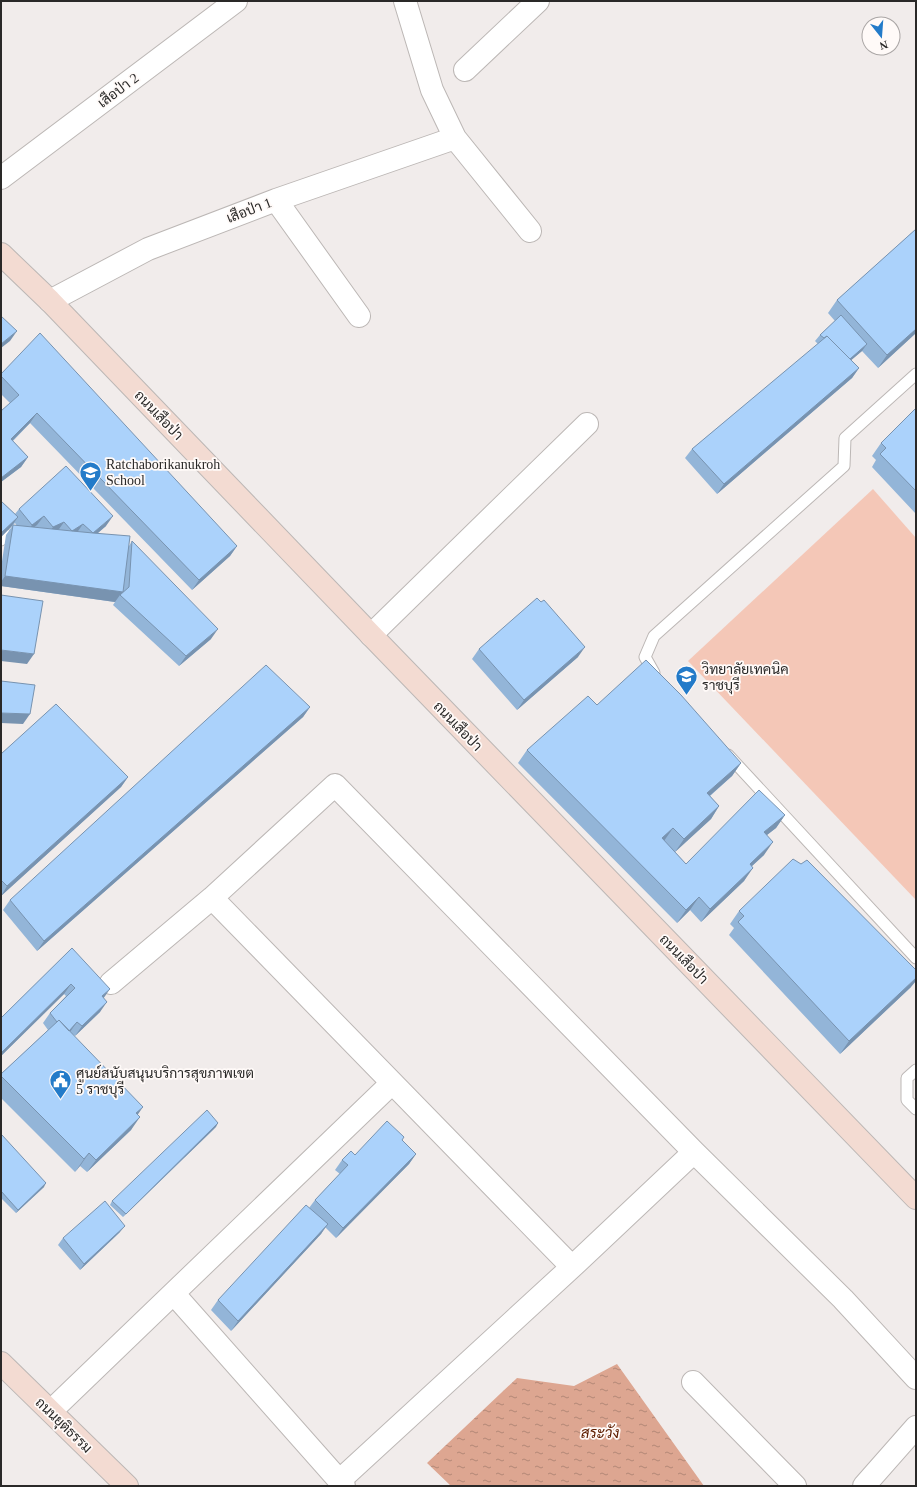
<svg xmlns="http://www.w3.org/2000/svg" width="917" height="1487" font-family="'Times New Roman',Sarabun,serif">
	<defs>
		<pattern id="water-ripples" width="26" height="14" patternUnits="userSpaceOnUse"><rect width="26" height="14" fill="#dda691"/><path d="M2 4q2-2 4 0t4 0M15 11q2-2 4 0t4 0" fill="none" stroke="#b38776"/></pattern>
	</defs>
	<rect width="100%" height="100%" fill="#f1eceb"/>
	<path fill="#f4c7b7" d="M873,489L916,538V900L688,661Z"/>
	<path fill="url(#water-ripples)" d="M617,1364L704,1486H451L427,1463L517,1378L574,1386Z"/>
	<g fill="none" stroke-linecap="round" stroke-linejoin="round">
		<defs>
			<path id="lane" d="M1,540L6,535
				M654,673L645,657L654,636L844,466L845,438L916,374
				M728,755L916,958
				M916,1070L907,1078V1100L916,1109"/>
			<path id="street" d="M405,1L432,90L455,138L530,231
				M465,70L538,1
				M1,178L236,1
				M276,200L359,316
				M50,301L148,249L276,200L455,138
				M371,635L587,424
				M212,898L572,1267
				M111,983L212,898L335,785L694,1152L843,1299L916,1378
				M174,1294L344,1486
				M693,1382L795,1486
				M51,1411L392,1083
				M339,1481L572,1267L694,1152
				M864,1486L916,1427"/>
			<path id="secondary" d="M1,254L50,301L371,635L916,1198
				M1,1363L127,1486"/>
		</defs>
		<use href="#lane" stroke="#bcb7b5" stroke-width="13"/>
		<use href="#street" stroke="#bcb7b5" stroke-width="24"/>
		<use href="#secondary" stroke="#bcb7b5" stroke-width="24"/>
		<use href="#lane" stroke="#fff" stroke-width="11"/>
		<use href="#street" stroke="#fff" stroke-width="22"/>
		<use href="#secondary" stroke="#f3dbd2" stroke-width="22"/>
	</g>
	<path fill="#93b5d8" d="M916,229V333L878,368L862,351L851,360L859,368L852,378L717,494L685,458L692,449L818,344L815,341L820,335L835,321L828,313L837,300Z
		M1,374L237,546L230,556L192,590L30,423L13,441L28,457L21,467L1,482L10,403L1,394Z
		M916,408V514L872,467L876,460L872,456L881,443Z
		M1,501L15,514L19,509L106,526L98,533L129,546L132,541L211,639L179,666L113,605L115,602L1,586V568L6,535L13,525L17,526L15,523L1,537Z
		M541,602L578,657L517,710L472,659L479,649Z
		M597,705L741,763L732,776L710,796L719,806L711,819L675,852L686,864L785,815L776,828L767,835L764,855L752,866L744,881L701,922L690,910L677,923L518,763L527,750Z
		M310,707L303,717L37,951L3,910L10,900Z
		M1,754L128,777L121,787L1,896Z
		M801,864L911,987L840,1054L729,935L734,928L730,924L739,911Z
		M72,948L104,998L100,1012L75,1036L71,1033L138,1115L131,1130L87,1172L80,1166L75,1172L1,1098V1074L48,1030L43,1023L50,1013L66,996L64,994L1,1056V1018Z
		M216,1127L123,1217L110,1205L112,1201Z
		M1,1135L44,1187L16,1213L1,1198Z
		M402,1140L416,1154L409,1164L336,1238L325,1227L321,1234L231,1331L211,1310L218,1300L309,1208L315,1200L340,1174L335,1170L342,1160Z
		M120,1232L80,1270L58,1245L63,1238Z"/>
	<path fill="#7893b0" d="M916,329V333L878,368L887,355Z
		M17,331L10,341L1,348V344Z
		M867,344L862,351L842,368L847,361Z
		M859,368L852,378L717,494L724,484Z
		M37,413L30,423L4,449L11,439Z
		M28,457L21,467L1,482V478Z
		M44,516L37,525L25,534L32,525Z
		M113,516L106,526L86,543L93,533Z
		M18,517L11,527L1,537V533Z
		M64,522L57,532L46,537L53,527Z
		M83,524L76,534L72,531Z
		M237,546L230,556L192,590L199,580Z
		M5,576L123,592L120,595L115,602L1,586V582Z
		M218,629L211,639L179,666L186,656Z
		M585,647L578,657L517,710L524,700Z
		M1,650L34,654L27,664L1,661Z
		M310,707L303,717L37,951L44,941Z
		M1,713L30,714L23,724L1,723Z
		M741,763L732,776L698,806L707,793Z
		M128,777L121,787L1,896L7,886Z
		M719,806L711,819L675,852L684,839Z
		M785,815L776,828L755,844L764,832Z
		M673,828L664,841L662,838Z
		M773,842L764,855L741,876L750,864Z
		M753,868L744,881L701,922L710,909Z
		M699,897L690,910L677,923L686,910Z
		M916,978V981L911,987L840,1054L849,1041Z
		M71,984L64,994L1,1056V1053Z
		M110,989L103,999L102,996Z
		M107,1002L100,1012L75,1036L82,1026Z
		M77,1022L70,1032L67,1033Z
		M143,1107L134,1120L136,1113Z
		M140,1117L131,1130L87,1172L96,1160Z
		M218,1123L216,1127L123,1217L126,1214Z
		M89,1153L80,1166L75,1172L84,1159Z
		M416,1154L409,1164L336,1238L343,1228Z
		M46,1183L44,1187L16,1213L18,1210Z
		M328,1224L321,1234L231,1331L238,1321Z
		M125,1226L120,1232L80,1270L84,1264Z"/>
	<path fill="#abd2fb" stroke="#7893b0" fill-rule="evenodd" d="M916,229V329L887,355L837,300Z
		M841,315L867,344L850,359L827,336L824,338L820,335Z
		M1,316L17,331L1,344Z
		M40,333L237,546L199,580L37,413L11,439L28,457L1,478V411L19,395L1,376V374Z
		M827,336L859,368L724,484L692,449Z
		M916,408V491L880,454L886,448L881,443Z
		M66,466L113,516L93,533L130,536L123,592L5,576L13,525L72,531L64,522L53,527L44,516L32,525L19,509ZM83,524L93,533L72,531Z
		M1,501L18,517L1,533Z
		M132,541L218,629L186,656L120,595L129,587Z
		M1,595L43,601L34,654L1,650Z
		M537,598L541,602L544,600L585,647L524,700L479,649Z
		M646,660L681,695L741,763L707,793L719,806L684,839L673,828L662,838L686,864L759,790L785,815L764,832L773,842L750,864L753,868L710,909L699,897L686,910L527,750L588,696L597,705Z
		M266,665L310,707L44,941L10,900Z
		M1,681L35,685L30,714L1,713Z
		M56,704L128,777L7,886L1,880V754Z
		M793,859L801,864L807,860L916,970V978L849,1041L738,922L744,916L739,911Z
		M72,948L110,989L102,996L107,1002L82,1026L77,1022L69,1031L59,1020L57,1022L50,1013L75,988L71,984L1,1053V1018Z
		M59,1020L143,1107L136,1113L140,1117L96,1160L89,1153L84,1159L1,1076V1074Z
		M207,1110L218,1123L126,1214L112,1201Z
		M387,1121L404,1137L402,1140L416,1154L343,1228L315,1200L348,1165L342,1160L351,1151L355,1155Z
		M1,1135H2L46,1183L18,1210L1,1191Z
		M105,1201L125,1226L84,1264L63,1238Z
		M306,1205L328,1224L238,1321L218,1300Z"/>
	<defs>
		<symbol id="school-pin" viewBox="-11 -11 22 30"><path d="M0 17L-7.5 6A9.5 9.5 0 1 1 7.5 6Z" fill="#237bc9" stroke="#fffaf8"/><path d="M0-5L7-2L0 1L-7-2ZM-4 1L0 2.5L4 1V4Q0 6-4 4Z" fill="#fff"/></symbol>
		<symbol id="university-pin" viewBox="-11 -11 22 30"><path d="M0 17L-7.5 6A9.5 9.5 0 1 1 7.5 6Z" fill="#237bc9" stroke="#fffaf8"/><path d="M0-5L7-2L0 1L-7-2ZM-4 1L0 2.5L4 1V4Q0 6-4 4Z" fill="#fff"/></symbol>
		<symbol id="civic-pin" viewBox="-11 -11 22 30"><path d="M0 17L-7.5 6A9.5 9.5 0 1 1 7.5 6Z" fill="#237bc9" stroke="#fffaf8"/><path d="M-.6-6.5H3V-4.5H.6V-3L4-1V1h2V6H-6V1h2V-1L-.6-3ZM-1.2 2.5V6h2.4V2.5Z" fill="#fff"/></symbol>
	</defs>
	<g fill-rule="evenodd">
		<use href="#school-pin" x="78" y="460" width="25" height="34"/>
		<use href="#university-pin" x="674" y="664" width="25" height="34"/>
		<use href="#civic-pin" x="48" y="1068" width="25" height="34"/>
	</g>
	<g text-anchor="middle" stroke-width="3.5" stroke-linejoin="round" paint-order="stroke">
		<g font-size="14" fill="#2a2928" stroke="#fffaf8">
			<text transform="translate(118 90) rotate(-37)" y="5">เสือป่า 2</text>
			<text transform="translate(249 210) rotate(-21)" y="5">เสือป่า 1</text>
			<text transform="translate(159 415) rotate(46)" y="5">ถนนเสือป่า</text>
			<text transform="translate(458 726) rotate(46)" y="5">ถนนเสือป่า</text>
			<text transform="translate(684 959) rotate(46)" y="5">ถนนเสือป่า</text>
			<text transform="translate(64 1425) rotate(44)" y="5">ถนนยุติธรรม</text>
		</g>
		<g font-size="14" fill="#2a2928" stroke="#fffaf8" text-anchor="start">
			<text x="106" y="469">Ratchaborikanukroh<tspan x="106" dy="16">School</tspan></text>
			<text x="702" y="674">วิทยาลัยเทคนิค<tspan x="702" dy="16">ราชบุรี</tspan></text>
			<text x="76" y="1078">ศูนย์สนับสนุนบริการสุขภาพเขต<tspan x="76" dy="16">5 ราชบุรี</tspan></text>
		</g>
		<g font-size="15" font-style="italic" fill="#5f1e00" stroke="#fffaf8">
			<text x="600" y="1438">สระวัง</text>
		</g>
	</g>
	<rect width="917" height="1487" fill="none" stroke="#2a2928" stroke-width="4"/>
	<g transform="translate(881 36) rotate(163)"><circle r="19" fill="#fffaf8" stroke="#aaa6a5"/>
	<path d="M0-3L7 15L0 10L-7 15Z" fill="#237bc9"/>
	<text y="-6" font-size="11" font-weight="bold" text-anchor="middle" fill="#2a2928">N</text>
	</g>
</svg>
